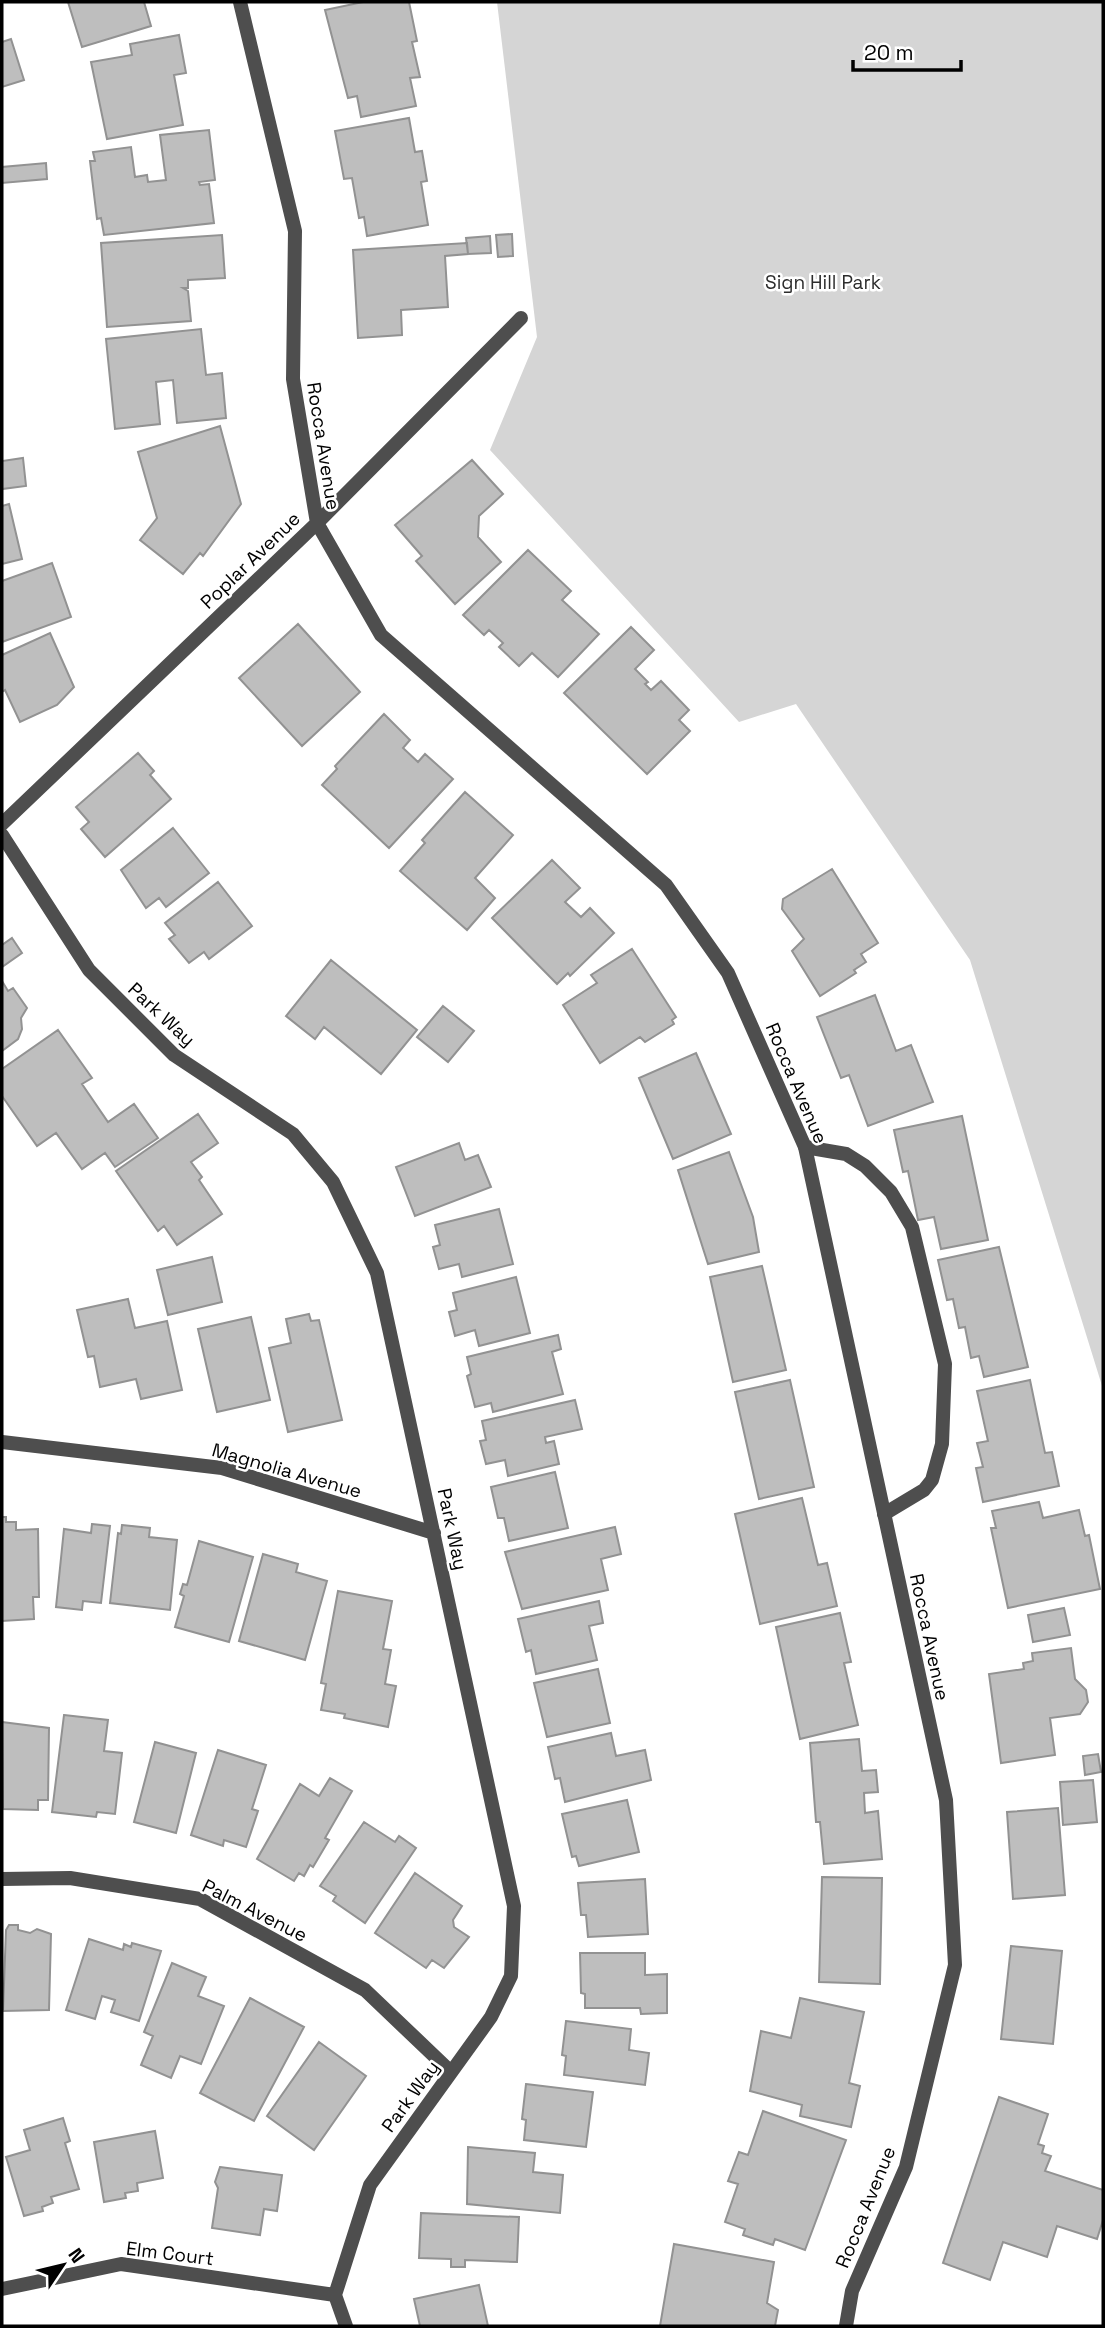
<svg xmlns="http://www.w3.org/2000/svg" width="1105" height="2328" font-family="'Space Grotesk',sans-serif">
	<rect width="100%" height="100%" fill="#fff"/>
	<path fill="#d5d5d5" d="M497,2H1103V1389L970,960L796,704L739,722L490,450L537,337Z"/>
	<path fill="#bebebe" stroke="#929292" stroke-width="2" d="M68,2H144L151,26L82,47Z
		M363,2H409L417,41L412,42L420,77L410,78L416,106L361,117L357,96L348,98L325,10Z
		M179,35L186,73L174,75L183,125L107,139L91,62L132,55L130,44Z
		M11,39L24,80L2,87V42Z
		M409,118L415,152L422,151L427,181L421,182L428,225L367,236L364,217L359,218L352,178L344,179L335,131Z
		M209,130L215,180L199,182L200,185L209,184L214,223L104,235L101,218L97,219L90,161H95L93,152L131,147L135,177L147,175L148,182L166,180L160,135Z
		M46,163L47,179L2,183V167Z
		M512,234L513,256L498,257L496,235Z
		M222,235L225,278L188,280V288H183L188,291L191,321L107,327L101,243Z
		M490,236L491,253L468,254L466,238Z
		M467,243L468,254L445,256L448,307L401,310L402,335L358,338L353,250Z
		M201,329L206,375L222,373L226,418L177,423L173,380L156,382L160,424L115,429L106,339Z
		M220,426L241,504L203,556L200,553L183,574L140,540L157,518L138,452Z
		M23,458L26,486L2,489V461Z
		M472,460L503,494L479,516L478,537L501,562L455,604L416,561L422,556L395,525Z
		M9,504L22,559L2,564V506Z
		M528,550L571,591L562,600L599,634L558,677L532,653L519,666L499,647L503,643L489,630L484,635L463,615Z
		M52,563L71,617L2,642V581Z
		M298,624L360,692L302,746L239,678Z
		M631,627L654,650L635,669L648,682L645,684L651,690L661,681L689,710L679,720L690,731L647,774L564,693Z
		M50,633L74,687L57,705L20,722L5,690L2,692V655Z
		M384,714L410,740L403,748L418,762L425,754L453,779L389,848L322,785L337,769L335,766Z
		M138,753L154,771L150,775L171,799L105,857L81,829L89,822L76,807Z
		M465,792L513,835L475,878L495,898L467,930L400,871L425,843L422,840Z
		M173,828L209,873L166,907L159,898L146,908L121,870Z
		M552,860L580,888L565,902L581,917L590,908L614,933L570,976L568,973L557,984L492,918Z
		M832,869L878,943L861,954L866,962L854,970L856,973L820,996L792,951L804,939L782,909L783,899Z
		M218,882L252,926L209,959L204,952L189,963L169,939L175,935L165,923Z
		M12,938L22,953L2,967V945Z
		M632,949L676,1017L672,1020L674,1024L645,1042L640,1037L600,1063L563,1005L597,983L591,975Z
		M331,960L417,1030L381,1074L324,1027L315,1039L286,1016Z
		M2,981L8,991L13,988L27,1008L21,1018L22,1029L18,1039L2,1051Z
		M875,995L896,1051L911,1045L933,1102L868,1126L849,1075L841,1078L817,1017Z
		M443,1006L474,1031L448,1062L417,1037Z
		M58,1030L92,1078L82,1084L108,1122L134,1104L158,1138L115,1167L105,1153L82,1169L56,1133L37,1146L2,1096V1069Z
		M696,1053L731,1134L673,1159L639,1078Z
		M198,1114L218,1143L191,1162L202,1177L199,1180L222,1214L177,1245L164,1226L158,1231L116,1171Z
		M962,1116L988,1240L941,1249L934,1217L918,1220L908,1171L903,1172L894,1130Z
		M459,1143L465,1160L478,1155L491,1187L415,1216L396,1167Z
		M729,1152L753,1217L759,1252L708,1264L678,1170Z
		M499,1209L513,1264L462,1277L459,1264L439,1269L433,1247L440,1245L435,1225Z
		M999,1247L1028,1367L984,1377L979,1356L971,1358L965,1327L959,1328L953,1299L947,1300L938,1260Z
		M212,1257L222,1302L168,1315L157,1270Z
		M762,1266L786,1370L733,1382L710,1277Z
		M516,1277L530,1333L479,1346L475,1330L455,1336L449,1312L457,1310L453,1293Z
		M128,1299L135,1328L167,1321L182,1390L141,1399L136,1379L100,1387L94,1356L88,1357L77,1310Z
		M309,1314L311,1321L319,1320L342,1420L288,1432L269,1348L291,1343L286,1319Z
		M251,1317L270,1400L217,1412L198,1329Z
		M558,1335L561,1349L552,1352L563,1394L493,1412L491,1403L475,1407L467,1376L471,1374L467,1357Z
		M790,1380L814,1487L759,1499L735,1392Z
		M1030,1380L1045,1453L1052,1452L1059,1486L983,1502L976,1468L983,1467L977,1443L988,1441L977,1391Z
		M575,1400L582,1429L545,1437L546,1443L554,1441L559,1464L508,1476L505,1460L486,1464L480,1441L486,1440L482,1421Z
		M555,1472L568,1528L509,1541L504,1518H498L491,1487Z
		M802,1498L818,1565L827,1563L837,1606L760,1624L735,1514Z
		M1039,1502L1043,1518L1079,1510L1085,1536L1089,1535L1100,1589L1008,1608L991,1528H996L992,1511Z
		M2,1517H6V1522H16V1530L38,1529L39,1597H33L34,1619L2,1621Z
		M92,1524L110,1526L101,1603L83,1601L82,1610L56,1607L64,1529L91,1533Z
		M122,1525L150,1528L149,1537L177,1540L170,1610L110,1603L118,1533L121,1534Z
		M615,1527L621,1554L601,1559L608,1590L522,1609L505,1552Z
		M199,1541L253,1557L229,1642L175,1627L184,1596L180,1594L183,1584L187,1585Z
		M263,1554L298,1564L296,1572L327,1581L305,1660L239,1641Z
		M338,1591L392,1601L383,1649L391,1650L385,1684L396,1686L388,1727L344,1718L345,1714L321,1710L326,1684L321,1683Z
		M599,1601L603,1623L589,1626L597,1660L536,1674L531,1650L526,1652L518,1619Z
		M1064,1608L1070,1635L1033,1642L1028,1615Z
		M840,1613L851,1662L844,1663L858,1725L800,1739L776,1627Z
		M1071,1648L1075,1679L1086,1690L1088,1702L1080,1714L1050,1718L1055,1755L1001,1763L989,1674L1024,1669L1023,1663L1033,1661L1032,1653Z
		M598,1669L610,1723L547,1737L534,1683Z
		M64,1715L108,1720L104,1751L122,1753L115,1814L97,1812L96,1817L52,1812Z
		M2,1722L49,1728L48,1800H38V1810L3,1809Z
		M611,1733L616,1756L645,1750L651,1780L565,1802L560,1778L555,1779L548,1747Z
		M859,1739L862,1771L876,1770L878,1792L864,1793L865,1813L878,1811L882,1859L824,1864L820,1822H816L810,1743Z
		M155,1742L196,1753L176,1833L134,1822Z
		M218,1750L266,1765L252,1809L258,1811L246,1847L224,1840L223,1846L191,1835Z
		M1098,1754L1101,1772L1085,1775L1083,1756Z
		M330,1778L352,1791L325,1838L329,1840L313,1867L310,1865L304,1876L299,1873L294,1881L257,1859L300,1784L319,1796Z
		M1093,1780L1097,1822L1063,1825L1060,1782Z
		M627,1800L639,1852L579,1866L576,1856L572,1857L562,1814Z
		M1058,1808L1065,1895L1013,1899L1007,1812Z
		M364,1822L395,1842L399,1836L416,1848L365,1923L333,1901L336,1896L320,1886Z
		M415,1873L462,1906L453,1920L454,1927L469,1937L444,1968L432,1960L426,1968L375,1933Z
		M822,1877L882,1878L880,1984L819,1982Z
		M645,1879L648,1934L588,1937L586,1915H581L578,1883Z
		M9,1925H18V1930L30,1933L37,1929L51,1934L49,2010L3,2011L6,1930Z
		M89,1939L123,1950L124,1944L131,1947L132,1943L161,1951L139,2021L111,2012L115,2000L102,1996L95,2019L66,2010Z
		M1011,1946L1062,1951L1053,2044L1001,2039Z
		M580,1953H645V1975L667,1974V2013L641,2014L640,2008H585V1994L581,1993Z
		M172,1963L206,1977L198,1996L224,2006L201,2064L180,2056L171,2078L141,2065L153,2036L144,2032Z
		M250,1998L304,2027L254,2121L200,2093Z
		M800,1998L864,2012L849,2083L860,2086L851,2127L800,2116L802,2105L750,2091L761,2031L791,2038Z
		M566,2021L631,2029L629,2050L649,2053L645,2085L564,2075L566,2056L562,2055Z
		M319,2042L366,2076L314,2150L267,2116Z
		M526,2084L593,2092L586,2147L524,2140L526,2120L522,2119Z
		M999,2097L1048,2114L1038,2144L1044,2146L1042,2153L1051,2156L1045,2171L1103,2190V2220L1097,2239L1057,2226L1047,2257L1003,2242L990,2280L943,2263Z
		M763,2111L846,2140L805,2250L775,2239L773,2245L743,2235L745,2229L725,2222L738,2184L728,2181L739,2152L748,2155Z
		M63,2118L70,2141L65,2143L79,2189L51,2197L53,2203L42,2207L43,2211L24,2216L6,2157L30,2150L24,2130Z
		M155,2131L163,2178L137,2183L138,2191L125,2193L126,2198L104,2202L94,2142Z
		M468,2147L535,2153L533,2172L563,2175L560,2213L467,2204Z
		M220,2167L282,2175L277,2211L264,2209L260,2235L212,2228L218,2188L215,2182Z
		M421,2213L519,2217L517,2262L465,2260V2267H451V2259L419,2258Z
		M674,2244L774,2262L767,2303L778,2310L775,2326H660Z
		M479,2285L488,2326H420L414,2299Z"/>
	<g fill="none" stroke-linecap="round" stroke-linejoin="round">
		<path stroke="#4e4e4e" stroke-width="14" d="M805,1147L846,1154L865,1166L891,1192L912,1227L945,1364L942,1444L932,1480L924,1490L884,1514"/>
		<path stroke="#4e4e4e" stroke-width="14" d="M240,2L295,231L293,379L317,523L381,635L666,885L728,973L805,1147L946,1800L955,1965L906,2167L852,2291L846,2326
			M2,824L317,523L521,318
			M2,835L89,970L174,1055L293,1134L333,1182L377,1273L514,1906L511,1976L491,2017L370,2185L335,2295L346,2326
			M2,1442L222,1468L434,1533
			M2,1879L70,1878L200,1899L365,1990L451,2072
			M2,2289L121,2264L335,2295"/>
	</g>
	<g text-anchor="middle" stroke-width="5" stroke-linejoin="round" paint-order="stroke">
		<g font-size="19" fill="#2c2c2c" stroke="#fff">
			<text x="823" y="289">Sign Hill Park</text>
		</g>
		<g font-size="19" fill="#000" stroke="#fff">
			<text transform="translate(324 446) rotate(81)" y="7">Rocca Avenue</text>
			<text transform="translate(250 560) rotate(-44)" y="7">Poplar Avenue</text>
			<text transform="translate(162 1014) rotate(43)" y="7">Park Way</text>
			<text transform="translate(797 1083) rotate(67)" y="7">Rocca Avenue</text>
			<text transform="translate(287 1470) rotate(16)" y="7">Magnolia Avenue</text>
			<text transform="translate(453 1529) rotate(78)" y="7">Park Way</text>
			<text transform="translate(930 1637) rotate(78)" y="7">Rocca Avenue</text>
			<text transform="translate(255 1910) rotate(27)" y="7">Palm Avenue</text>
			<text transform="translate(410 2096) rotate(-54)" y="7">Park Way</text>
			<text transform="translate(865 2207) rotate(-68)" y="7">Rocca Avenue</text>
			<text transform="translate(170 2253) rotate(7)" y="7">Elm Court</text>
		</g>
	</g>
	<rect width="1105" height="2328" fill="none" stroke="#000000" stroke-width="7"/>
	<g transform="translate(63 2265) rotate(55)" stroke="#ffffff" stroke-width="5" paint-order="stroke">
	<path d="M0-5L12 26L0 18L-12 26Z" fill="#000000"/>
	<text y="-10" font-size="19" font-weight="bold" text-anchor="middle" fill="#000000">N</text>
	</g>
	<path d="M853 60v10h108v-10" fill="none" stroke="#000000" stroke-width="3.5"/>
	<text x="864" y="60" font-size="21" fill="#000000" stroke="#ffffff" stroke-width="5" paint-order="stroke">20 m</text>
</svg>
